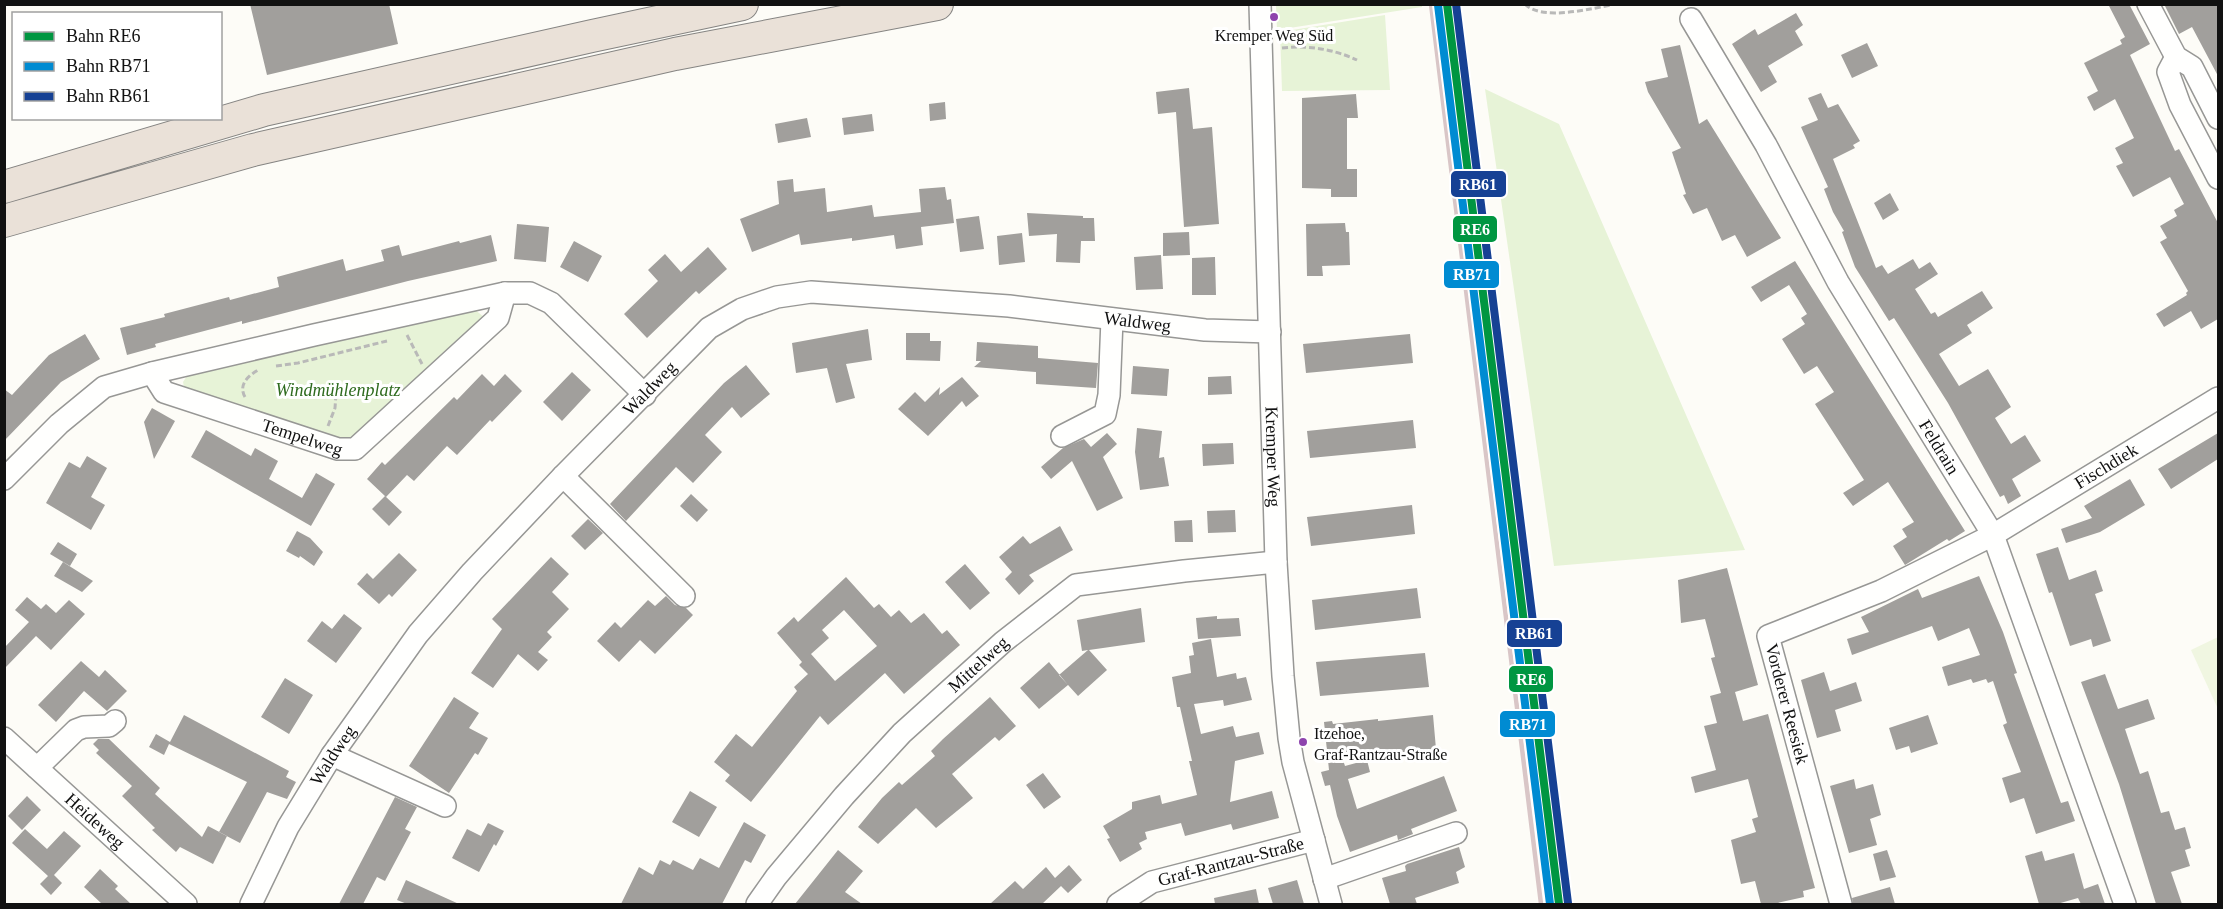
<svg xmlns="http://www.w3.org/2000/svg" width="2223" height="909" font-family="'Times New Roman',serif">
	<rect width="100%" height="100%" fill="#fdfcf7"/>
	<path fill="#e7f3d7" d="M1422,5V7L1277,30L1276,5Z
		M1385,15L1390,90L1282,91L1280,32Z
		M1485,89L1559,124L1745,550L1554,566Z
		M474,309L484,317L355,440L344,442L184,387L183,382L187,376Z"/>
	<path fill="#f0f6e1" d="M2218,637V709L2191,650Z"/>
	<path fill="#a19f9c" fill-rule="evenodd" d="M250,4H389L398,44L267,75Z
		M2108,4H2129L2150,44L2130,55L2175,151L2179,149L2218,223V319L2201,329L2191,311L2164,327L2156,314L2187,295L2186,293L2188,291L2160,242L2167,238L2160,226L2177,216L2174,210L2184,204L2170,177L2133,197L2116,166L2123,163L2115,148L2134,138L2115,99L2094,111L2087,97L2098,91L2084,63L2122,44L2120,40L2125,37Z
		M2164,4H2218V76L2192,27L2179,34Z
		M1796,13L1803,25L1795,31L1803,45L1768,66L1777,82L1761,92L1732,44L1755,29L1758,35Z
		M1867,43L1878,66L1852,78L1841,55Z
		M1680,45L1699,124L1707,119L1781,238L1747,257L1735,235L1722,241L1707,208L1693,214L1683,195L1686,194L1672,152L1681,148L1648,92L1645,82L1668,77L1661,49Z
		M1189,88L1193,129L1212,127L1219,224L1184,227L1176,112L1158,114L1156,92Z
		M1821,93L1828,108L1838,104L1860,141L1853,145L1855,148L1833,159L1876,268L1882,265L1888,274L1913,259L1919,269L1930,262L1938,274L1915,289L1931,314L1935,312L1938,317L1982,291L1993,308L1967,325L1972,333L1939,354L1959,386L1988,369L2011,407L1995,418L2011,444L2025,435L2041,461L2012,479L2021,496L2008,504L2004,495L2000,497L1948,403L1894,318L1889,321L1855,267L1842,232L1844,231L1833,212L1824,189L1828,187L1801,127L1818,120L1808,98Z
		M1356,94L1358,118H1347V169H1357V197H1331V189L1302,188V98Z
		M945,102L946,119L930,121L929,104Z
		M872,114L874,131L844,135L842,118Z
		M807,118L811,137L778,143L775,124Z
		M793,179L794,192L825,188L827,212L872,205L874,217L921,212L919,189L945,187L947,200L951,199L954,223L921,227L923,245L896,249L894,235L852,241V238L801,245L799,234L752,252L740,219L779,204L777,181Z
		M1890,193L1899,210L1883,220L1874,203Z
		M1027,213L1083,216V218H1094L1095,241H1081L1080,263L1056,262L1057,234L1029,236Z
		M979,216L984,249L960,252L956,219Z
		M1345,223L1346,232H1349L1350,265L1322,266L1323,276H1307L1306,224Z
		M517,224L549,227L546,262L514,259Z
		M1189,232L1190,255L1163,256V233Z
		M1022,233L1025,262L999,265L997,236Z
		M491,235L497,261L408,281L242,324V321L155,344L156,347L127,355L120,328L165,317L164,314L229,297L230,300L279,287L277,277L343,259L346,271L384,261L381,250L399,245L402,256L459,241L460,243Z
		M574,241L602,256L588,282L560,267Z
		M708,247L727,269L699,294L696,291L647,338L624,314L658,281L648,270L665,254L681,272Z
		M1161,255L1163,289L1136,290L1134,257Z
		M1215,257L1216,295H1192V258Z
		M1795,261L1965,531L1949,541L1947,539L1905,565L1893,546L1907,537L1902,529L1914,522L1888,482L1853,506L1843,493L1864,480L1815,404L1834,392L1817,366L1804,374L1782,339L1805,324L1801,318L1807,314L1789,285L1761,302L1751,287Z
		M868,329L872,360L846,364L855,398L836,403L827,368L796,373L792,343Z
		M906,333H930V341H941L940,361L906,360Z
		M85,334L100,359L61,382L4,441V389L12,395L49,355Z
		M1410,334L1413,363L1306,373L1303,344Z
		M977,342L1038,346V358L1098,363L1096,388L1036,384V372L974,367L981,361H976Z
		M746,365L770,394L741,418L732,407L705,435L722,452L693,483L676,467L626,521L610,504L724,383Z
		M1133,366L1169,369L1167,396L1131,394Z
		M572,372L591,390L562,421L543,402Z
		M482,374L494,386L505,374L522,391L492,422L490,420L457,455L447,446L414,481L407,475L386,497L367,479L382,462L385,465L454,397L457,400Z
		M1231,376L1232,394L1208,395V377Z
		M962,377L979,396L966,407L962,401L928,436L898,409L915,392L925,402L940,387L939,395Z
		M152,408L175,421L154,459L144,422Z
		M1413,420L1416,448L1310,458L1307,431Z
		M1137,428L1162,431L1159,458L1164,457L1169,486L1140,490L1135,452Z
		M206,430L251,456L255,448L278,461L269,479L302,498L316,473L335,484L311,526L191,457Z
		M1107,433L1117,444L1103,457L1123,498L1097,511L1072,461L1051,479L1041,467L1063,448L1084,439L1091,447Z
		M2218,433V459L2171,489L2158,469Z
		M1233,443L1234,464L1203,466L1202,444Z
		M87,456L107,468L91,497L105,505L91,530L46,503L69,462L80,468Z
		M2130,479L2145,505L2100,532L2066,543L2061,529L2092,518L2084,506Z
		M691,494L708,510L697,522L680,506Z
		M385,496L402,512L389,526L372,509Z
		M1412,505L1415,534L1311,546L1307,517Z
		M1235,510L1236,532L1208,533L1207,511Z
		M588,519L603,533L585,550L571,536Z
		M1192,520L1193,542H1175L1174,521Z
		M1060,526L1073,550L1029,575L1034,581L1019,595L1005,579L1012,572L999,557L1023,536L1030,544Z
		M297,531L310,538L323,552L314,566L300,556L299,558L286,551Z
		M58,542L77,554L70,566L50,554Z
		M2058,547L2069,580L2096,570L2103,591L2095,594L2111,641L2093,647L2091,639L2070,646L2052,592L2049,593L2036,554Z
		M399,553L417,570L392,597L389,594L379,604L357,584L367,573L373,579Z
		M551,557L569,574L552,592L569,609L547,632L552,637L538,652L548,660L538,671L518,654L493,688L471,673L502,629L492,619Z
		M63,562L93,581L82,592L54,576Z
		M965,564L990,593L970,610L945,582Z
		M1727,568L1758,685L1735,692L1743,721L1768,714L1815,888L1803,891L1804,897L1773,904H1761L1755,881L1741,884L1731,840L1756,832L1752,819L1758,817L1748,779L1695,793L1691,777L1716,770L1704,726L1717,723L1710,696L1721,693L1711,658L1715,657L1705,619L1681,623L1678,580Z
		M1979,576L2003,632L2017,673L2014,674L2061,803L2068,801L2075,821L2036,834L2024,798L2010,803L2002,778L2021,772L2003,725L2007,723L1993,681L1988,683L1986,679L1973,683L1971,679L1948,686L1942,667L1980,655L1969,628L1938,641L1932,626L1852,655L1847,639L1869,632L1861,617L1918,589L1922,598Z
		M846,577L874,608L879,604L891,617L899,610L911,623L924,613L942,634L947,630L960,645L904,694L885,673L828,725L820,716L751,802L725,781L730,775L714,762L736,734L752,747L797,691L794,687L808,674L799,665L802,662L777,633L794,617L798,622ZM844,610L877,646L835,681L811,654L829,638L822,630Z
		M1417,588L1421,618L1315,630L1312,600Z
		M666,596L675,605L686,608L693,615L655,654L640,640L619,662L597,641L615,622L621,628L648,600L655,606Z
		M27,597L41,609L46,604L56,613L69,600L85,614L51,650L36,636L4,669V648L29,622L15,610Z
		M1141,608L1145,642L1089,650L1107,670L1078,696L1059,675L1088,650L1082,651L1077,620Z
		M344,614L362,628L336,663L307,641L322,621L332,629Z
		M1217,616V619L1239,618L1241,636L1198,639L1196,618Z
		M1211,639L1217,677L1236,673L1237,679L1246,677L1252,700L1224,706L1223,700L1194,704L1201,734L1233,726L1236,737L1259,732L1264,754L1235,761L1230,802L1272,791L1279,818L1233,830L1231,824L1185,836L1181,823L1145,832L1147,839L1139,843L1142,849L1120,862L1107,839L1110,838L1103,826L1132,809V802L1160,795L1162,804L1197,795L1189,761H1192L1180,707H1177L1172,677L1191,673L1189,656L1194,655L1192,643Z
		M1425,653L1429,687L1320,696L1316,662Z
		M81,661L99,677L105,670L127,691L107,711L84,691L56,722L38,705Z
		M1049,662L1068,685L1039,709L1020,688Z
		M1824,672L1830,691L1856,682L1862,701L1835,710L1841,731L1817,738L1801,680Z
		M2105,674L2118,709L2148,699L2155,719L2125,729L2140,774L2148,771L2161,813L2169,811L2175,830L2185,827L2191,848L2185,850L2190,866L2171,872L2182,904H2156L2119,784L2081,682Z
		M285,678L313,695L289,734L261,717Z
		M454,697L479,713L469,728L488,738L478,755L475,753L449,793L409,766Z
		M990,697L1016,726L999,741L995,737L952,774L973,798L936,828L916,808L878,844L858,827L882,798L899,782L902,785L935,756L931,751L943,739Z
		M184,715L289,771L286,777L296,782L287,799L267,792L240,843L219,832L247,782L169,744L164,755L149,747L156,734L170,742Z
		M1433,715L1436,749L1382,755L1381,752L1342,757L1345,766L1367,760L1370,772L1348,779L1357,809L1444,776L1457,811L1411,829L1413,834L1398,840L1397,835L1350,852L1337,816L1330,785L1325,786L1321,772L1329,770L1324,722L1332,721L1333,724L1378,719V721Z
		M1928,715L1938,744L1911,753L1909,746L1896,750L1889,728Z
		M98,739H109L160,788L155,794L202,837L208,826L227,836L213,864L180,847L176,852L152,830L155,828L122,796L132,786L96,753L99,750L93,744Z
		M1043,773L1061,797L1044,809L1026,785Z
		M1854,779L1856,789L1873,784L1881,815L1870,819L1877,845L1849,853L1830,786Z
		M690,791L717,807L699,837L672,822Z
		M27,796L41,810L22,830L8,816Z
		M395,797L417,807L405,829L411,832L385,881L377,877L363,904H339Z
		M744,822L766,835L751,863L745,860L722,904H621L639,867L653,875L660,860L670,865L673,860L693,870L700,858L719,868Z
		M488,823L504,831L496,846L494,844L479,872L452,858L467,829L481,836Z
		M25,829L47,849L64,831L81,846L54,875L62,883L51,895L40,884L48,876L12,843Z
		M1459,847L1465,867L1456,872L1459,883L1415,898L1417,904H1390L1382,878L1406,871L1405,866L1407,864Z
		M838,850L863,871L845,892L862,904H795Z
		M1887,850L1896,877L1880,881L1873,854Z
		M2042,851L2045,861L2074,853L2084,889L2098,884L2105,904H2081L2078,898L2057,904H2039L2025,856Z
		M1069,865L1082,880L1068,893L1061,886L1042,904H990L1015,881L1023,889L1046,867L1055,878Z
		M100,869L118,886L115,889L131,904H102L84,887Z
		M406,880L459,904H407L397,900Z
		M1297,880L1304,904H1273L1268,888Z
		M1890,887L1895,904H1853L1852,898Z
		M1256,889L1259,904H1215L1214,898Z"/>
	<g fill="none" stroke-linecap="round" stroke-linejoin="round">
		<defs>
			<g id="minor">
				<path id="s1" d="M1260,4L1276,562L1283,676L1289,738L1293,762L1331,904"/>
				<path d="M2148,4L2176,57L2192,67L2218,118"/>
				<path id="s2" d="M1691,19L1766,145L1838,282L1993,535L2125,904"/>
				<path d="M2176,57L2168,72L2180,105L2218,178"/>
				<path id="s3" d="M152,373L164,392L338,449H355L498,318L505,293"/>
				<path d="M1062,436L1105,414L1109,395L1112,319"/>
				<path d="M563,476L684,596"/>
				<path d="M4,479L59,424L104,387L152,373L314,335L505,293H530L551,303L645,395"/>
				<path id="s4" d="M4,738L186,904"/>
				<path d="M332,755L445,806"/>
				<path d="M37,768L76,730L84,727L109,726L115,721"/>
				<path d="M1324,879L1456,833"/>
				<path id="s5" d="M251,904L288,827L332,755L418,634L472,572L563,476L709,328L742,309L777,297L811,292L1009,306L1205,330L1270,332"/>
				<path id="s6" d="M757,904L776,877L844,796L902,733L1003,642L1076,585L1184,571L1276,562"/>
				<path id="s7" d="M1118,904L1152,882L1314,840"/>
				<path id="s8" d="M1841,904L1768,636L1881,591L1993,535L2218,398"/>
			</g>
			<path id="highway" d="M4,187L264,110L592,36L742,4
				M4,221L253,150L675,54L937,4"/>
		</defs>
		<use href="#minor" stroke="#979795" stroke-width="24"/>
		<use href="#highway" stroke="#858482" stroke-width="34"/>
		<path stroke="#b9b9b8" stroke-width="3" stroke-dasharray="6 3" stroke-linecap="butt" d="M1525,4C1542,22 1593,8 1616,4
			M1282,48C1308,45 1333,49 1357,60
			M407,335L422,364
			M276,366L298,363L387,341
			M245,397C238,385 248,376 258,370
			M328,426L335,408L336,394"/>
		<use href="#minor" stroke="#fffffe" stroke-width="21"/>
		<use href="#highway" stroke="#eae1d8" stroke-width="32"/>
		<path stroke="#d9c6c7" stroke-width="4.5" d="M1431,4L1541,904"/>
		<defs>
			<path id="rail-1" d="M1447,4L1559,904"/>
			<path id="rail-2" d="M1438,5L1550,904"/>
			<path id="rail-3" d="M1456,4L1568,903"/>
		</defs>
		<use href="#rail-1" stroke="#fff" stroke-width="12"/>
		<use href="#rail-2" stroke="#fff" stroke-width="12"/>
		<use href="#rail-3" stroke="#fff" stroke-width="12"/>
		<use href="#rail-1" stroke="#009641" stroke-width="8"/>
		<use href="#rail-2" stroke="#008bd2" stroke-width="8"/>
		<use href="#rail-3" stroke="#164194" stroke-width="8"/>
	</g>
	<g fill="#8e44ad" stroke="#fff" stroke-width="2">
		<circle cx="1274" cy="17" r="5"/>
		<circle cx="1303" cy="742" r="5"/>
	</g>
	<g text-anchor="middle" stroke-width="6" stroke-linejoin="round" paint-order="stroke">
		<g font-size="16" fill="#111" stroke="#fff">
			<text x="1274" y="41">Kremper Weg Süd</text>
			<text x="1314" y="739" text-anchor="start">Itzehoe,<tspan x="1314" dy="21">Graf-Rantzau-Straße</tspan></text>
		</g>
		<g font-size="18" fill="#111" stroke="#fff">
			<text dy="6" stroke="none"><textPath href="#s5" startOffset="1178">Waldweg</textPath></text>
			<text dy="6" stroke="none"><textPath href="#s5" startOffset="656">Waldweg</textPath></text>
			<text dy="6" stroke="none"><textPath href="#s3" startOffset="168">Tempelweg</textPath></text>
			<text dy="6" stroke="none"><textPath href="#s2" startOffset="495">Feldrain</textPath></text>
			<text dy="6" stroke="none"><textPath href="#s1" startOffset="453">Kremper Weg</textPath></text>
			<text dy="6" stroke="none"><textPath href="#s8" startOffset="657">Fischdiek</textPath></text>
			<text dy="6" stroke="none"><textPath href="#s6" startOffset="327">Mittelweg</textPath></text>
			<text transform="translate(1787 704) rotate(75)" y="6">Vorderer Reesiek</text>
			<text dy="6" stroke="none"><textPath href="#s5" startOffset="170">Waldweg</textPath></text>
			<text dy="6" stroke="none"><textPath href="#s4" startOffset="123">Heideweg</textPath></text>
			<text dy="6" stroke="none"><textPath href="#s7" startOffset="122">Graf-Rantzau-Straße</textPath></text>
		</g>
		<g font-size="18" font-style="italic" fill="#2f6b1f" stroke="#fff">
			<text x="338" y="396">Windmühlenplatz</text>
		</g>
	</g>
	<g stroke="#fff" stroke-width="2">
		<rect x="1450" y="170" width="57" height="28" rx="6" fill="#164194"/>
		<rect x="1452" y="215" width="46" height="28" rx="6" fill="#009641"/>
		<rect x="1443" y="260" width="57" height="29" rx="6" fill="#008bd2"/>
		<rect x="1506" y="619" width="57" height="29" rx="6" fill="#164194"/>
		<rect x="1508" y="665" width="46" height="28" rx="6" fill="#009641"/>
		<rect x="1499" y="710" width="57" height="28" rx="6" fill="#008bd2"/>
	</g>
	<g font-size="16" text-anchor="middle" font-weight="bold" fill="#fff">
		<text x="1478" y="190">RB61</text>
		<text x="1475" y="235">RE6</text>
		<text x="1472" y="280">RB71</text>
		<text x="1534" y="639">RB61</text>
		<text x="1531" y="685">RE6</text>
		<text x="1528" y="730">RB71</text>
	</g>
	<rect width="2223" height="909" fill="none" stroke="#111111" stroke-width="12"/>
	<rect x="12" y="12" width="210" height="108" fill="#ffffff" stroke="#a0a0a0" stroke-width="1.5"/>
	<rect x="24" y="32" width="30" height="9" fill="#009641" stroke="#a0a0a0" stroke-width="1.5"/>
	<text x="66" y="42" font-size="18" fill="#111111">Bahn RE6</text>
	<rect x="24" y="62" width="30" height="9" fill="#008bd2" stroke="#a0a0a0" stroke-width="1.5"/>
	<text x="66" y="72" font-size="18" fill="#111111">Bahn RB71</text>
	<rect x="24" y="92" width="30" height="9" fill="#164194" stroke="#a0a0a0" stroke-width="1.5"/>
	<text x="66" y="102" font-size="18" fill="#111111">Bahn RB61</text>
</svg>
